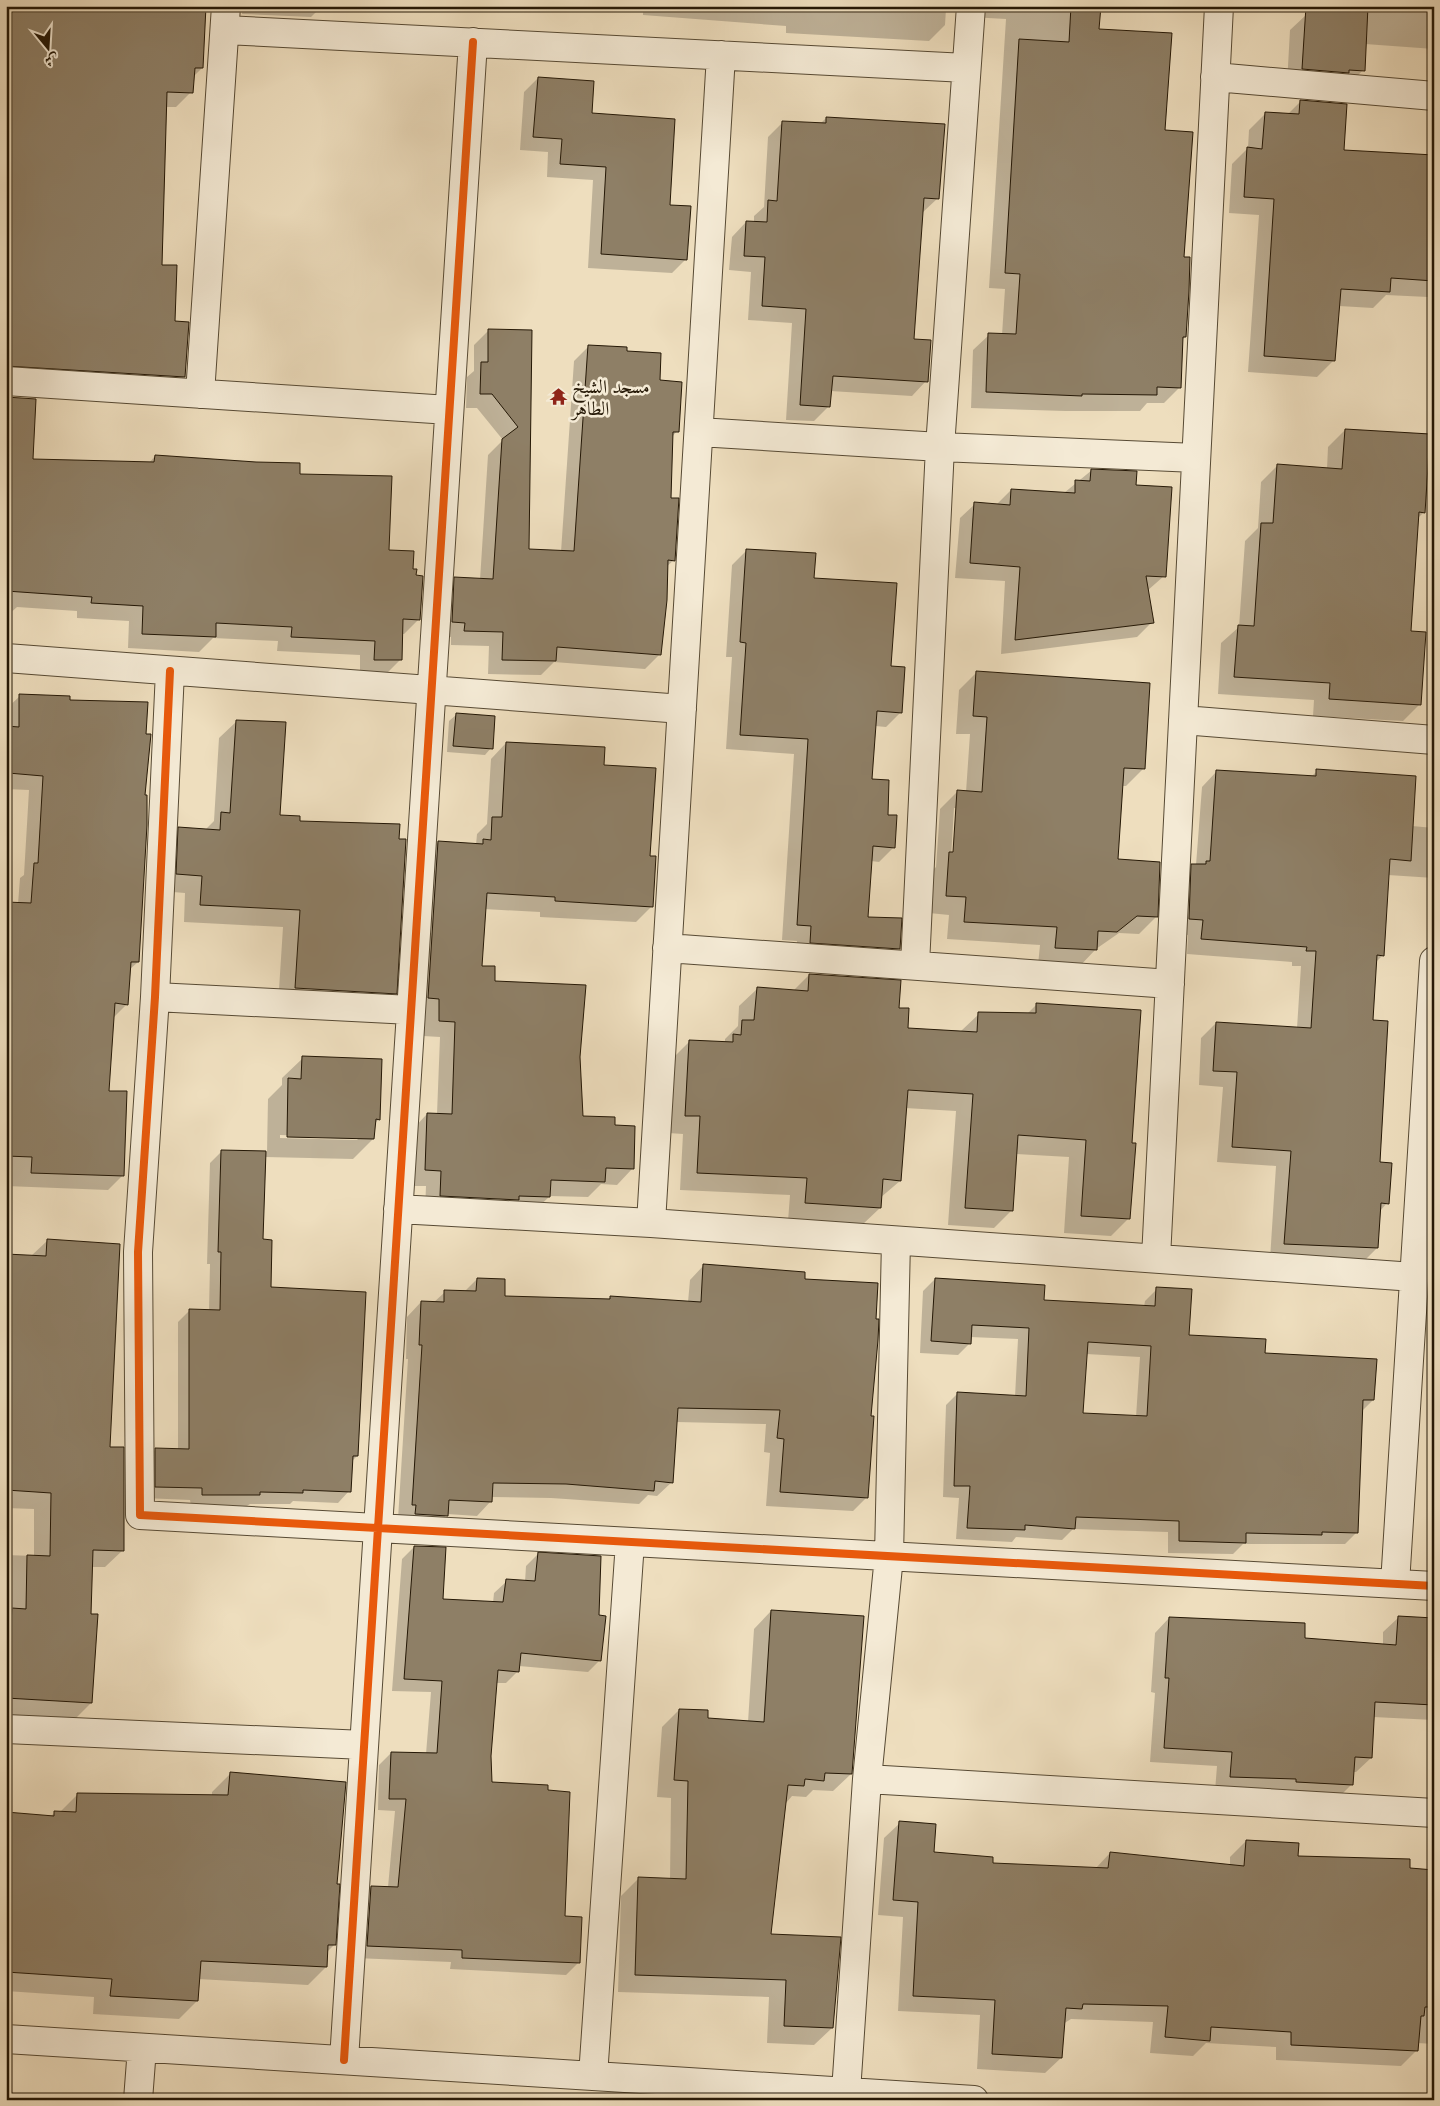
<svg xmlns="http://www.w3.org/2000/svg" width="1440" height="2106" font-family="'Old Standard TT',Amiri,serif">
	<rect width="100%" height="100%" fill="#eedebe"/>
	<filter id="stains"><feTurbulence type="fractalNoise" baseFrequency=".004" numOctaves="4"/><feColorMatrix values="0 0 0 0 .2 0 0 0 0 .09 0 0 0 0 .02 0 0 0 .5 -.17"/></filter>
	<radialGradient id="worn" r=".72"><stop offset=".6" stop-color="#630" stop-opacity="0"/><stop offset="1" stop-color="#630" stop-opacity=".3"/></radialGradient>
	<path fill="#0003" fill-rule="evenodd" d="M6,6L202,68L193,77L191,92L176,107H166L160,266L184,377L169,391L6,381Z
		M243,6H322L311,17L242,14Z
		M620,6H952L946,9L945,25L929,41L786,33V26L643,15V8Z
		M957,6H1100L1098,30L1164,131L1183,258L1185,337L1182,340L1180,387L1164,403H1147L1140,411H1065L971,408L973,350L989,335H1002L1005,289L989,288L1006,19L970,17L964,8Z
		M1330,6H1434V49L1365,44L1363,70L1348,86L1287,84L1290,30L1306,15Z
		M538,78L590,114L669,206L686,259L672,273L588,268L593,180L547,177L548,152L520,150L524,92Z
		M1301,101L1342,151L1434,156V291L1428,297L1386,295L1373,308L1339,306L1333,361L1317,377L1248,372L1259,215L1229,213L1232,164L1248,148L1249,130L1265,114L1287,115Z
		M826,118L938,198L922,213L912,340L926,381L912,396L830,391L828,407L814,421L786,420L792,323L748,320L751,272L729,270L732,237L746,222L754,223V216L764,207L768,137L783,122L820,124Z
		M489,330L531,332L528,550L561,552L574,361L589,346L626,352L658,381L677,431L672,437L669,499L674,560L666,567L660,654L645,669L554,662L541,675L488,674L489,646L451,645V637L438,636L440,593L455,579L480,580L488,455L503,440L477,408H466L467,377L474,371V345Z
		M6,398L31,460L149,463L155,456L298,475L412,570L419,619L404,634H402L401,659L386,674H360V655L277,651L278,641L213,638L199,652L128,648L129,621L77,618V611L17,607L6,617Z
		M1345,430L1424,512L1417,519L1410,632L1420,704L1403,721L1313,716L1314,700L1218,694L1221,643L1239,627L1245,541L1258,528L1261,482L1278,465L1327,469L1328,447Z
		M1092,470L1135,486L1164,576L1147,591L1152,622L1137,637L1001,654L1005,581L955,578L960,518L975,504L996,505L1011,490L1064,493Z
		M747,550L813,579L890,667L901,712L886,727L875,726L871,781L886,816L894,847L879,862L871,861L867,918L899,948L884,963L796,957L797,941L782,940L794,754L726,749L732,657H726L732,565Z
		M977,672L1143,769L1126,786H1122L1117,860L1156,917L1139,934L1119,933L1096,949L1078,968L1038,965L1040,945L947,939L949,915L929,913L932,871L936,867L940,809L958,791L966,792L970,734H956L959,690ZM954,808H957L953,858H951Z
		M20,696L69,701L143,796L138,962L129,970L127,1004L113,1018L108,1092L123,1175L108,1190L6,1186V903L18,904L20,878L24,875L29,790L6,789V709Z
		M456,715L491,748L485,755L447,752L449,721Z
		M237,721L279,816L395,993L378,1010L278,1005L283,927L184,922L185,893L160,891L162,846L179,829L205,830L214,821L219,738Z
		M506,743L603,766L649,857L652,906L636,922L540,917V912L484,909L480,967L493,982L579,1057L582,1117L614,1126L632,1169L617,1185L601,1184L588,1197L550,1196L533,1212L425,1211L426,1186H410L412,1130L427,1114H437L440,1037L423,1036L422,858L438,842L476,845L477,834L487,824L491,759Z
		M1217,771L1311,777L1317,771L1412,826L1434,828V878L1388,875L1383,955L1375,963L1371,1021L1378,1163L1387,1203L1380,1211L1377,1248L1362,1263L1270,1259L1276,1166L1217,1162L1223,1087L1199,1085L1201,1038L1216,1023L1297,1028L1301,966H1292V962L1187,954L1188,935L1174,934L1177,880L1192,865H1196L1202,787Z
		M809,975L898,1009L906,1029L961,1031L979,1014H1027L1037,1004L1131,1144L1129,1218L1111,1236L1064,1233L1069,1157L1016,1154L1012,1210L994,1228L948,1225L956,1111L905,1108L900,1181L880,1198V1208L862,1225L788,1221L790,1195L680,1190L683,1134L668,1133L672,1059L690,1041L725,1042V1039L738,1026L739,1006L757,989L793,991Z
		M303,1058L379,1119L374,1124L373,1139L353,1159L265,1157L262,1241L270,1289L357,1456L351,1462L349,1491L338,1503L293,1501L290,1504H250L247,1506H191L190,1500L144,1498V1461L156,1449L178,1450V1322L190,1310L209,1311L210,1264H207L210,1163L222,1151L267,1152L268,1099L282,1085V1078ZM280,1135L359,1138L357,1140L280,1138Z
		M47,1241L109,1448L123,1550L105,1567H91L89,1615L91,1703L74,1720L6,1716V1555L34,1556V1509L6,1508V1255L31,1256Z
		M704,1265L804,1281L870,1417L867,1497L853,1511L766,1506L770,1453L764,1452L766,1424L676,1422L672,1482L657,1496L648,1495L639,1504L551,1498L491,1497V1501L477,1516L447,1514L433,1530L398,1519L408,1359H406L407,1317L421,1302L433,1303L445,1292H464L477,1279L503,1297L607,1300L611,1297L688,1302L690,1280Z
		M935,1279L1042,1302L1144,1307L1145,1301L1157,1289L1188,1336L1264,1354L1373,1400L1361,1412L1357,1532L1345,1544H1243L1233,1554L1168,1553V1532L1073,1529L1062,1540L1016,1537L1012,1542L956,1539L959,1498L943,1497L946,1405L958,1393L1015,1397L1018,1339L970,1337V1343L958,1355L920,1353L923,1291ZM1086,1354L1140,1357L1136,1417L1082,1415Z
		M414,1547L442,1600L493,1603L494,1593L507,1581L525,1582L526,1566L538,1554L598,1617L600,1660L588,1672L519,1666L518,1671L506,1683H496L490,1756V1783L564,1917L578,1963L566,1975L450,1969L451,1962L355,1958L359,1899L371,1887H388L395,1811L378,1810L379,1765L391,1753L426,1754L431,1692L392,1691L402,1559Z
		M771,1611L851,1774L833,1791L813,1790L806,1797L792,1796L786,1803L770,1935L832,2028L814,2045L767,2043L769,1997L618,1992L621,1896L638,1879L670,1880L671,1798L657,1797L662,1727L679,1710L706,1720L748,1722L754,1629Z
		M1169,1618L1303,1639L1383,1645V1632L1398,1618L1434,1620V1720L1373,1717L1371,1758L1356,1772H1352V1784L1337,1799L1215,1791L1217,1766L1150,1762L1155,1693L1151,1692L1155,1633Z
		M230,1774L336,1885L334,1945L326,1953V1967L308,1985L198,1979L197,2001L179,2019L93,2014L94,1997L6,1991V1814L50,1817L55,1812H60L78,1794L212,1796V1792Z
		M900,1823L932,1853L991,1864L1095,1869L1110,1853L1230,1866V1857L1246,1841L1297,1857L1434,1872V2044L1417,2043V2050L1401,2066L1276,2060V2047L1206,2043L1193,2056L1150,2053L1153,2022L1071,2019L1063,2024L1061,2058L1045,2073L977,2069L980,2015L898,2011L903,1917L878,1915L884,1838Z"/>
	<path fill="#8e7f66" stroke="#251806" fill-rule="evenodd" d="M6,6H206L203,68H195L193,93L167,92L162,265H177L175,321L189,322L185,377L6,366Z
		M1071,6H1101L1099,29L1172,33L1165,130L1193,132L1184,257H1190L1189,291L1186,337H1183L1181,388L1157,387V395L1082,394V396L986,392L988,333L1016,334L1020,274L1005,273L1019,39L1069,42Z
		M1306,6H1368L1365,71L1349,70V73L1302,69Z
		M538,77L594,81L592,113L675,119L670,205L691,206L687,260L601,254L606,167L560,164L562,139L533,137Z
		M1300,100L1347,104L1344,150L1434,155V281L1391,278L1390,292L1341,289L1335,361L1264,356L1274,199L1244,197L1247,147L1262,149L1265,112L1299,114Z
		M826,117L945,124L939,199L924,198L914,339L931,340L928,382L833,376L830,407L800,405L806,309L762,306L765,257L744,256L746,221L767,222L768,200L777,201L782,121L826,123Z
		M488,329L532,330L529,549L574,551L588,345L627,347V351L661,353L660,380L682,382L679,432H673L671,498H679L675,561L668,560L667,600L661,655L557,647L556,661L502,660L503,632L464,631L465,623L452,622L454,577L493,579L502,439L518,427L492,394H480L481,362H488Z
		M6,397L36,399L33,459L154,462L155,455L256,462L300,463V474L392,476L389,550L414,551L413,569H417L416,575L423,576L420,620L403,619L402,660H374L375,641L291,637L292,627L216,623V637L142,634L143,606L91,603L92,597L6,591Z
		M1345,429L1430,434L1425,513L1419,512L1411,631L1426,632L1421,705L1329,699L1330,683L1234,677L1238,625L1254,626L1261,523H1273L1277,464L1342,469Z
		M1091,469L1137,471L1136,485L1172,487L1166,577L1146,576L1154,623L1015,640L1020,567L970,563L974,502L1010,505L1011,489L1075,493V480L1090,481Z
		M746,549L816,553L814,578L897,583L891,666L905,667L902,713L877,711L872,779L889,780L888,815H897L895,848L873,846L868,917L902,918L900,949L810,943L811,926L797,925L808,739L740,735L746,643L740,642Z
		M976,671L1150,683L1145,769L1124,768L1118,859L1160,862L1158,917L1137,916L1117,932L1098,931L1097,950L1055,948L1057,927L964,922L966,897L946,896L949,852H953L957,790L982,792L987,717L973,716Z
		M19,694L70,696V700L148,702L146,734H151L145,795H147V825L139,962H131L128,1005L115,1003L109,1091H127L124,1176L31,1173L32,1157L6,1156V902L31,903L34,863H38L43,776L8,773L10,755H6V726L19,727Z
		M456,713L495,716L493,749L453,746Z
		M236,720L286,722L280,815L300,816V821L400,824L399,839H406L397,994L295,988L300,910L200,905L202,876L176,874L178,827L220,830L221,812L230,813Z
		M506,742L605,747L604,765L656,768L650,856H656L653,907L555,901V897L487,893L482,966H495V981L586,985L580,1057L583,1116L615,1117V1125L635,1126L634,1169L606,1168L605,1182L551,1180L550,1197L519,1196V1200L440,1196L441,1171L425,1170L427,1113L452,1114L455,1022L439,1021V999L428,998L438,841L483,844V839L491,840L492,817H502Z
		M1316,769L1416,776L1411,861L1390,859L1384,956L1377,955L1373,1020L1388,1021L1380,1162L1392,1163L1389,1204L1381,1203L1378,1248L1284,1244L1291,1151L1232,1147L1237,1072L1213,1071L1216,1022L1311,1028L1316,951H1306L1307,947L1201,939L1203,920L1189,919L1191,864H1206V861H1210L1216,770L1316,776Z
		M809,974L901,980L899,1008H909L908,1028L977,1032L978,1012L1036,1013V1003L1141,1010L1132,1143H1136L1130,1219L1081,1216L1086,1140L1018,1135L1013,1211L965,1208L973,1094L908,1090L901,1181L883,1179L881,1208L805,1203L807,1178L697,1173L700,1116H685L689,1040L733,1042V1034L741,1035L742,1020H754L757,987L808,991Z
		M302,1056L382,1059L380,1120L376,1119L374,1139L287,1137L288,1078L301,1079Z
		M221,1150L266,1151L263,1239L272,1240L271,1287L366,1292L358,1456H353L351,1492L303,1490V1493L260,1492V1495H202V1488L155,1487V1448L189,1449V1309L220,1310L221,1252H218Z
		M47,1239L120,1244L110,1447H124V1551L93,1550L91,1614H98L92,1703L6,1698L12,1608L26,1609L27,1555L50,1556L51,1493L6,1490V1254L46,1256Z
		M703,1264L805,1272V1279L878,1283L876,1319H879L878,1340L871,1416H874L868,1498L780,1492L784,1439L777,1438L780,1410L678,1408L673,1483L655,1481L654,1491L566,1484L493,1483L492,1502L449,1500L448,1516L415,1514L416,1505H412L422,1345H419L421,1301L444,1302V1290L476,1291L477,1278L505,1279V1296L610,1299V1296L701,1302Z
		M935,1278L1045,1285L1044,1300L1155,1306L1156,1287L1192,1289L1189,1335L1266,1339L1265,1353L1377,1359L1374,1400H1363L1358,1533L1322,1532V1535L1246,1533V1543L1179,1541V1521L1076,1517L1075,1529L1025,1525V1530L967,1528L970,1486H954L957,1392L1026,1396L1029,1328L972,1325L971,1344L931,1341ZM1088,1342L1151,1346L1147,1416L1083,1413Z
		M414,1546L446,1547L443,1599L503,1602L506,1579L535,1581L538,1552L601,1556L599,1615L606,1616L601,1661L521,1653L519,1672L498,1670L491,1756L492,1782L548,1785V1790L570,1792L565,1916L582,1917L580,1963L462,1958V1950L367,1946L371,1886L398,1887L406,1799H389L391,1752L437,1753L442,1681L404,1679Z
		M771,1610L864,1616L852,1774L825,1773L824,1781L805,1779L804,1786L788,1785L771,1934L841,1937L833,2028L784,2026L786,1980L635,1975L638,1877L686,1879L688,1781L674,1780L679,1709L708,1710V1718L764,1722Z
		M1398,1616L1434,1618V1705L1375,1702L1372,1758L1355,1757L1353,1785L1296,1782V1779L1230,1777L1232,1752L1164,1748L1169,1678H1165L1169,1617L1305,1623V1638L1396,1645Z
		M230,1772L346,1782L337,1884H340L336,1945H328L327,1967L201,1961L198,2001L110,1996L112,1979L6,1972V1812L54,1816V1811L76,1812L77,1793L228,1795Z
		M899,1821L936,1824L934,1852L993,1857V1863L1108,1868L1110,1852L1244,1866L1246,1840L1299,1843L1298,1856L1410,1859V1868L1434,1870V2007H1425L1424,2016H1421L1418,2051L1291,2045V2032L1211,2027L1210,2041L1165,2037L1168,2006L1083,2004L1082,2009L1066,2008L1062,2058L992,2054L995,2000L913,1996L918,1902L893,1900Z"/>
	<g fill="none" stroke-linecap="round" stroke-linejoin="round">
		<defs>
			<path id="street" d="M225,30L966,68
				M1215,77L1434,96
				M6,381L449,410
				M200,394L226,6
				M699,432L940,447L1196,458
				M6,658L682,709
				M170,671L155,997L138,1252L140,1515L1434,1586
				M1183,720L1434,740
				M667,948L1170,984
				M915,965L940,447L971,6
				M155,997L411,1010
				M398,1209L651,1223L1414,1277
				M651,1223L721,55
				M1156,1258L1219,6
				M1395,1584L1434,961
				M6,1729L364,1745
				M867,1779L1434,1813
				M6,2039L974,2100
				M344,2060L473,42
				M593,2076L630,1542
				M846,2092L867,1779L889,1556L896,1241
				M138,2100L142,2048"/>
		</defs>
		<use href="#street" stroke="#574a34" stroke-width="30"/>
		<use href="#street" stroke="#f4ead5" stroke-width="28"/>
		<defs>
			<path id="cycleway" d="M170,671L155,997L138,1252L140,1515L1434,1586
				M344,2060L473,42"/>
		</defs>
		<use href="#cycleway" stroke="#f4ead5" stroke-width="11"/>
		<use href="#cycleway" stroke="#e8590c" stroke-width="8"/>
	</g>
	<defs>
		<symbol id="temple-bare" viewBox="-9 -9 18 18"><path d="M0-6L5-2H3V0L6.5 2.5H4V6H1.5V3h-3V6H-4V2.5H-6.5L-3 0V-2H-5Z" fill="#8f2418" stroke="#f4ead5" stroke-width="2.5" paint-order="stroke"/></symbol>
	</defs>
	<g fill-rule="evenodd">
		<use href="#temple-bare" x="546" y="384" width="25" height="25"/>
	</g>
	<g text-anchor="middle" stroke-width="5" stroke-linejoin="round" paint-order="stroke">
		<g font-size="19" fill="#251806" stroke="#f4ead5" text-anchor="start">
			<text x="572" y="393">مسجد الشيخ<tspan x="572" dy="22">الطاهر</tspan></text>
		</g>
	</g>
	<rect width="1440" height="2106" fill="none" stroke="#eedebe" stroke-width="25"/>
	<rect x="8" y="8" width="1425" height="2091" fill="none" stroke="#251806" stroke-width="2.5"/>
	<rect x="12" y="12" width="1415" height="2081" fill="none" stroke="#251806"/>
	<g transform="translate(48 48) rotate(162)" stroke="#f4ead5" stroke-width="4" paint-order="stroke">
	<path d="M0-4L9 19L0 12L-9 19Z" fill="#251806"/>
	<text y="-8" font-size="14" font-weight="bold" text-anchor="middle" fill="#251806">ش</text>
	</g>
	<rect width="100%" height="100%" filter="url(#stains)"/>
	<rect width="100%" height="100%" fill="url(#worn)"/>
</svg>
